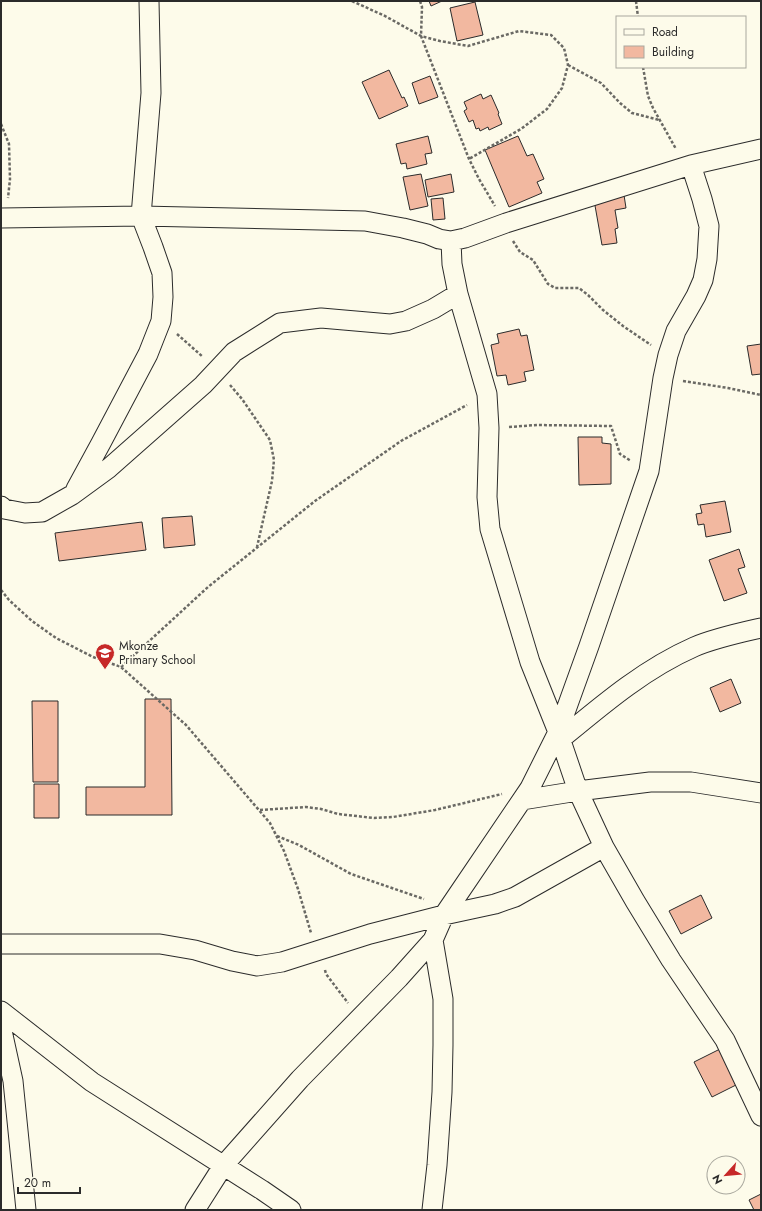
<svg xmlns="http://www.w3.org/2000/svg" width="762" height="1211" font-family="Jost,sans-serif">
	<rect width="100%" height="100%" fill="#fdfbea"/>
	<path fill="#f2b8a0" stroke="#2b2b2b" d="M429,1H442L431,6Z
		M475,2L483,35L457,41L450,8Z
		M389,70L402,98L404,97L408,106L379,119L362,82Z
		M430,76L438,97L419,104L412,83Z
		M481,94L483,99L491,95L499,113L498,114L502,124L489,130L488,127L480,131L479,128L476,129L473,120L469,122L464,111L467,109L464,102Z
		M428,136L432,153L425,154L427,164L407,169L406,163L401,164L396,144Z
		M518,136L527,156L533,154L544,179L537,182L542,193L509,207L485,150Z
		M421,174L428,206L410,210L403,177Z
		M451,174L454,192L428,197L425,180Z
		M624,195L626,208L615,210L618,228L615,229L617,243L602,245L594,200Z
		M443,198L445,219L433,220L431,199Z
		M519,329L521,336L527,335L534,370L524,372L526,381L508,385L506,375L497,376L491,345L499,343L497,334Z
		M761,344V374L752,375L747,346Z
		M578,437H602V443L611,444V484L579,485Z
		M725,501L731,532L706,537L704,524L698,525L696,514L702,513L700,505Z
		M192,516L195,545L164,548L162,518Z
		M142,522L146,550L59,561L55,533Z
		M739,549L745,567L738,569L747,593L724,601L709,560Z
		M731,679L741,703L720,712L710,688Z
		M145,699H171L172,815H86V787H145Z
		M32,701H58V782H33Z
		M34,784H59V818H34Z
		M701,895L712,918L681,934L669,911Z
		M720,1049L738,1084L712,1097L694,1062Z
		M761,1194V1210H754L749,1200Z"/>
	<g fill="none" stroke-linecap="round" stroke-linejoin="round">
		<defs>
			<path id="street" d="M1,218L141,216L365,221L403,228L427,234L439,239L451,241L465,238L506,223L691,165L761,149
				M451,241L452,264L458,294L487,394L489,428L487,497L490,529L530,662L558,732L578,791L604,847L635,901L671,960L725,1040L761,1116
				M76,489L101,443L148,354L161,321L163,297L162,273L153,247L141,216L151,93L149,1
				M1,506L4,509L25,513L42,512L72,495L109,468L203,385L234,352L280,323L321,318L390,324L406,321L433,309L458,294
				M561,739C602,705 644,669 694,647C715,638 739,633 761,628
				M522,800L578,791L650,782H691L761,793
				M1,944H160L195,950L232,961L257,966L282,962L370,934L444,915L495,904L515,897L604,847
				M1,1011L92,1082L262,1190L291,1210
				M1,1026L13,1081L26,1210
				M195,1210L223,1166L300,1079L399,978L433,940L444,915L530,788L558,732L589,646L649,471L663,378L668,355L676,331L696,296L703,280L707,259L709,226L702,199L691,165
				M432,1210L437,1165L442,1092L443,1045V999L433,940"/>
		</defs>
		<use href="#street" stroke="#2b2b2b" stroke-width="21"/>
		<path stroke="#6a6964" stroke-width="2.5" stroke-dasharray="3 2" stroke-linecap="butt" d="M352,1L385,16L421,36L440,41L468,46L519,31L551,35L564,48L568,65L562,88L547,109L521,129L469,159
			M420,1L422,7L421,36L469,159L479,179L495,206
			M636,1L638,17
			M568,65L601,83L620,103L632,113L659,120
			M643,67L648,96L653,108L676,149
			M1,124L9,144L10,179L8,198
			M513,241L520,252L533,260L548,284L555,288H579L588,295L603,310L623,326L651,345
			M177,334L203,357
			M683,381L728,388L761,395
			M230,385L242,399L270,440L274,460L272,481L257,547
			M509,427L537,425L611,426L620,454L631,461
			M1,590L9,600L32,621L56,638L93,657L121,667L186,725L270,823L284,851L298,889L311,933
			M121,667L208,587L315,501L401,441L467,405
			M260,810L306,807L321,809L338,814L374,818L393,817L435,810L502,794
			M277,836L299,845L351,874L424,899
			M325,970L326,974L348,1003"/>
		<use href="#street" stroke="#fdfbea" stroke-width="19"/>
	</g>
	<defs>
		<symbol id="school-pin" viewBox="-11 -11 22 30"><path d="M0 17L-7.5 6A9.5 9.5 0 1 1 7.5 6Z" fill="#c62828" stroke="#fdfbea"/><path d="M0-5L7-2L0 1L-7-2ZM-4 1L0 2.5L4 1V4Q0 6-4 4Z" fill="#fff"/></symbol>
	</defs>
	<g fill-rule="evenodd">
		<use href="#school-pin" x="94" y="642" width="22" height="30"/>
	</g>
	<g text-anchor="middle" stroke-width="3" stroke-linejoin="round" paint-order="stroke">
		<g font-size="12" fill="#2b2b2b" stroke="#fdfbea" text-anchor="start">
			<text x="119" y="650">Mkonze<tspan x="119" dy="14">Primary School</tspan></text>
		</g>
	</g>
	<rect width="762" height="1211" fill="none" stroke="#2b2b2b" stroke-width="4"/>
	<rect x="616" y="16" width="130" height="52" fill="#fdfbea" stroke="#a9a89e"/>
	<rect x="624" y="29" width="20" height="6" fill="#fdfbea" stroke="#a9a89e"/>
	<text x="652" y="36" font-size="12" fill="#2b2b2b">Road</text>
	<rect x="624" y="46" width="20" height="12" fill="#f2b8a0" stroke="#a9a89e"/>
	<text x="652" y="56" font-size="12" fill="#2b2b2b">Building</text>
	<g transform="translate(726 1175) rotate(243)"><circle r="19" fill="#fdfbea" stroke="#a9a89e"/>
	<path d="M0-3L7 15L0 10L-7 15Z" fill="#c62828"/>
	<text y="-6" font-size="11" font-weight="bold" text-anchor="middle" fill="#2b2b2b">N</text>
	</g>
	<path d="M18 1187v6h62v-6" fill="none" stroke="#2b2b2b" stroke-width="2"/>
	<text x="24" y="1187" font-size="12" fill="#2b2b2b" stroke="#fdfbea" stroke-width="3" paint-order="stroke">20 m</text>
</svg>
